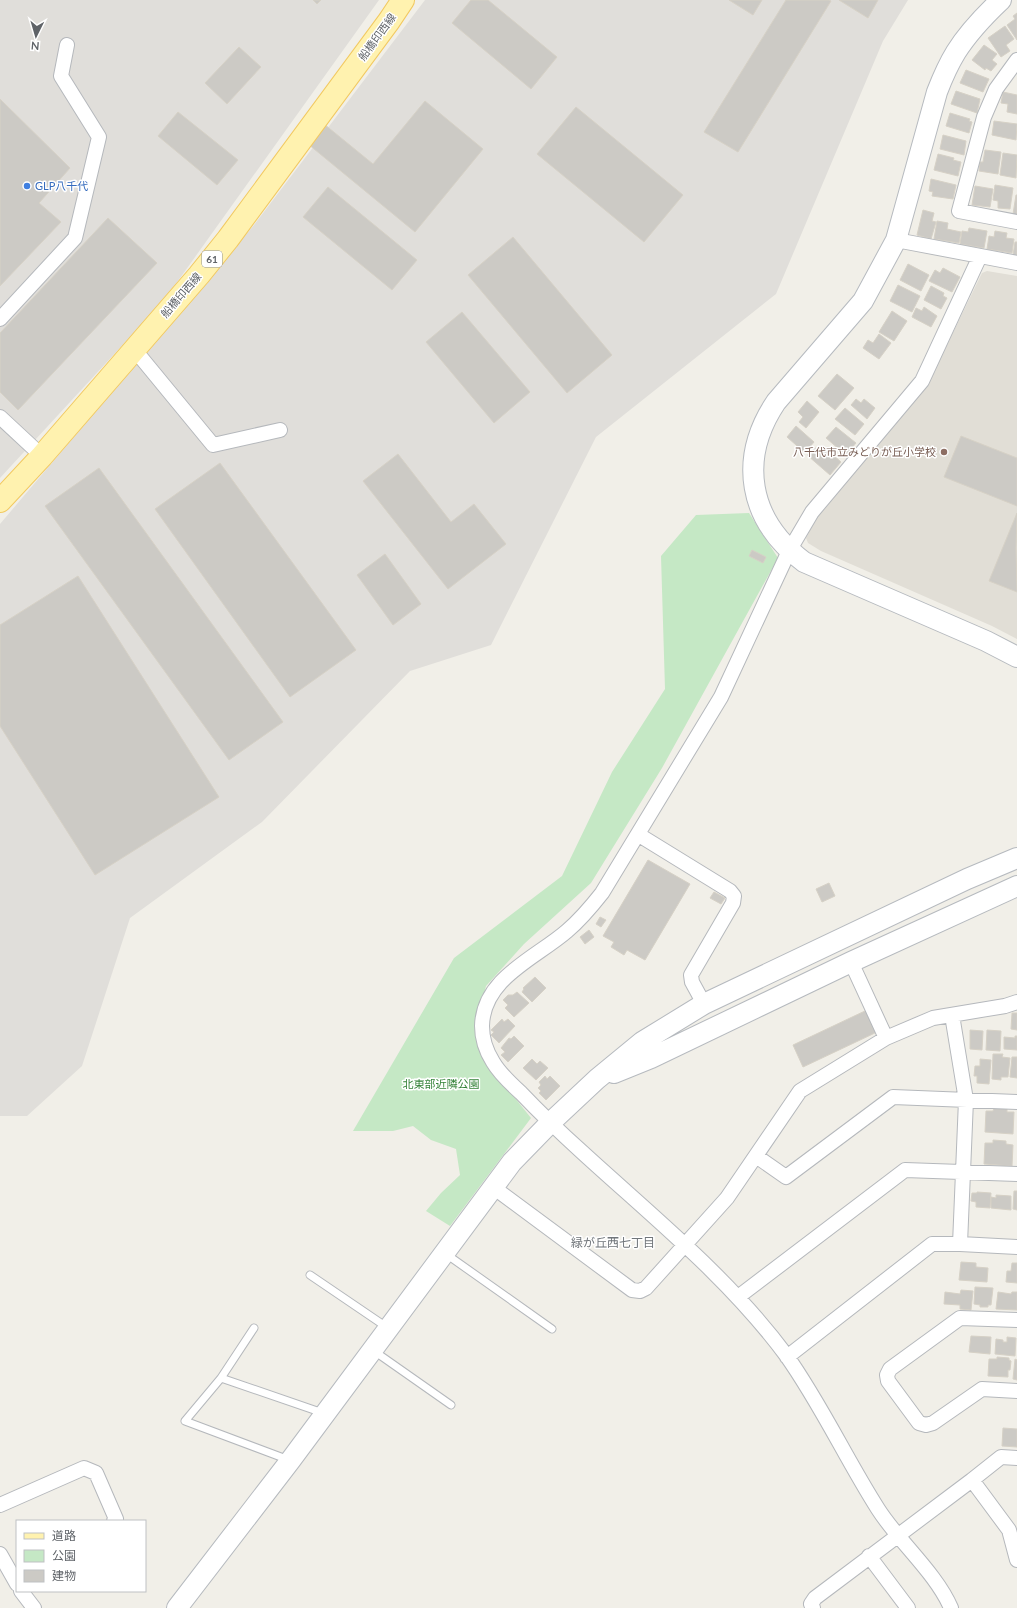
<svg xmlns="http://www.w3.org/2000/svg" width="1017" height="1608" font-family="Lato,'Noto Sans JP',sans-serif">
	<rect width="100%" height="100%" fill="#f1efe8"/>
	<path fill="#e0deda" d="M0,0H379L165,299L0,478Z
		M425,0H908L883,41L776,294L596,437L491,645L410,671L262,822L130,918L82,1066L27,1116H0V524L254,225Z"/>
	<path fill="#e1ded6" d="M987,271L1017,276V639L992,626L821,551L808,543L806,538L816,519L927,386L982,273Z"/>
	<path fill="#c5e8c5" d="M749,513L778,558L662,768L591,883L524,944L486,986L479,1013L476,1027L477,1045L487,1063L531,1118L450,1226L426,1211L441,1193L460,1175L456,1149L431,1140L413,1126L393,1131H353L454,958L562,876L612,772L665,689L661,556L696,515Z"/>
	<path fill="#cccac5" stroke="#d6d1c6" d="M313,0H321L317,4Z
		M471,0H488L557,57L531,89L452,23Z
		M729,0H762L753,15Z
		M786,0H829L831,1L738,152L704,132Z
		M839,0H878L868,18Z
		M1017,13V40L1007,25L1015,19L1013,16Z
		M1005,26L1014,39L1006,45L1010,51L1001,57L988,38Z
		M984,45L997,54L992,60L997,64L991,71L986,68L985,70L972,60Z
		M239,47L261,67L227,104L205,83Z
		M966,70L989,79L983,92L960,83Z
		M956,91L980,99L977,113L951,104Z
		M1003,92L1017,95V114L1007,112L1008,104L1001,103Z
		M0,99L70,168L39,203L61,222L0,286Z
		M425,101L483,149L415,232L308,144L324,124L373,164Z
		M576,107L683,195L644,242L537,154Z
		M178,112L238,160L217,185L158,136Z
		M950,113L970,119L969,121L972,122L969,133L946,126Z
		M994,121L1017,124L1016,140L992,135Z
		M943,135L966,141L964,155L940,149Z
		M985,150L1001,152L998,174L979,171L980,162H983Z
		M1003,153L1017,155L1016,178L1000,175Z
		M938,154L954,158L953,160L961,162L958,176L934,170Z
		M931,179L956,185L953,199L932,196L933,192L929,191Z
		M995,185L1013,188L1010,209L998,208V201L993,200Z
		M975,186L993,189L990,207L972,205Z
		M328,187L417,260L392,290L303,217Z
		M1016,195H1017V215L1013,214Z
		M923,210L934,213L932,221L936,222L931,239L917,235Z
		M108,218L157,263L18,410L0,392V333Z
		M937,221L948,223L947,229L961,232L959,243L934,239Z
		M969,228L987,231L984,248L960,244L962,231L968,232Z
		M995,231L1007,233L1006,238L1014,239L1012,253L987,249L989,236L994,237Z
		M513,237L612,355L567,393L468,275Z
		M1015,242H1017V255H1013Z
		M908,264L929,275L921,291L900,280Z
		M943,268L960,277L952,292L929,281L935,270L940,273Z
		M898,285L920,296L912,312L890,301Z
		M931,286L944,293L943,296L947,298L941,309L924,300Z
		M924,307L937,316L931,327L912,317L916,308L922,311Z
		M892,311L907,321L894,341L879,332Z
		M462,312L530,392L494,423L426,342Z
		M879,334L891,343L879,359L863,348L868,340L873,343Z
		M837,374L854,388L835,410L818,396Z
		M856,399L861,403L864,399L875,408L867,419L851,405Z
		M807,401L819,412L806,428L799,422L803,417L798,412Z
		M845,408L864,424L855,435L835,419Z
		M796,426L814,442L805,453L787,437Z
		M836,427L856,443L846,455L826,438Z
		M961,436L1017,458V506L944,477Z
		M823,446L841,462L830,475L807,455L814,447L819,451Z
		M398,454L451,522L474,504L506,544L448,589L363,481Z
		M220,463L356,650L290,697L155,509Z
		M99,468L283,722L229,760L45,506Z
		M1017,513L1016,548L1017,592L989,581Z
		M752,550L766,557L763,563L749,556Z
		M385,554L421,604L393,625L357,575Z
		M78,576L219,797L95,875L0,726V625Z
		M648,860L690,884L645,960L627,950L624,955L611,947L614,942L603,936Z
		M829,883L835,896L822,902L816,889Z
		M714,892L725,898L721,904L710,898Z
		M600,917L606,920L601,927L596,924Z
		M589,930L594,937L585,944L580,937Z
		M535,977L546,988L532,1002L522,992L524,989L523,988Z
		M517,992L529,1003L514,1017L505,1008L508,1005L503,1000L508,995H513Z
		M867,1010L877,1032L803,1067L793,1045Z
		M1012,1013H1017V1030L1011,1029Z
		M502,1019L504,1022L508,1019L515,1026L499,1043L491,1035L494,1032L491,1030Z
		M970,1030L983,1031L982,1050L970,1049Z
		M987,1030L1001,1031L1000,1051L986,1050Z
		M514,1036L524,1046L508,1062L501,1055L505,1052L501,1048L509,1038L511,1039Z
		M1015,1036H1017V1050L1004,1049V1037L1015,1038Z
		M993,1054H1003L1002,1057L1010,1058L1008,1077H1001V1080L992,1079Z
		M1012,1057H1017V1078L1010,1077Z
		M532,1059L537,1064L540,1061L548,1068L536,1080L523,1068Z
		M980,1059L991,1060L989,1084L977,1083V1076H974L975,1066H980Z
		M545,1076L547,1079L550,1076L560,1086L546,1100L539,1093L541,1091L538,1088L541,1085L539,1082Z
		M994,1108L1007,1109V1112H1014L1013,1134L985,1132L986,1111H993Z
		M993,1140L1006,1141V1144L1013,1145L1012,1166L984,1164L985,1143H993Z
		M1014,1191H1017V1210L1013,1209Z
		M977,1192L991,1193L990,1208L976,1207V1202L971,1201L972,1193H977Z
		M996,1195L1011,1196V1210L991,1208V1197L996,1198Z
		M961,1262L976,1263V1267L988,1268L987,1282L959,1280Z
		M1012,1263H1017V1283L1006,1282L1007,1271H1011Z
		M975,1287L993,1288L991,1305H988V1307H980V1305L974,1304Z
		M961,1290L973,1291L971,1310L960,1309V1305L944,1304L945,1292L960,1294Z
		M998,1292L1011,1294L1012,1292H1017V1310L996,1309Z
		M971,1336L991,1337L990,1354L969,1352Z
		M1007,1337L1016,1338L1015,1356L995,1354L996,1339L1003,1340V1342H1007Z
		M997,1357L1009,1358V1360L1011,1361L1010,1370H1008V1377L988,1376L989,1359H997Z
		M1015,1359L1017,1360V1380L1013,1379Z
		M1003,1428L1017,1429V1447L1002,1446Z"/>
	<g fill="none" stroke-linecap="round" stroke-linejoin="round">
		<defs>
			<path id="lane" d="M446,1254L552,1329
				M310,1275L388,1328
				M374,1351L451,1405
				M221,1378L254,1328
				M289,1460L185,1421L221,1378L323,1413"/>
			<path id="street" d="M1017,60L996,89L984,117L959,211L1017,222
				M896,240L1017,263
				M0,319L75,238L99,137L61,76L67,45
				M134,349L213,445L280,430
				M0,417L42,456
				M639,835L730,891L734,896L733,903L691,975L692,982L704,1004
				M851,962L886,1038
				M952,1015L966,1100L960,1244
				M756,1156L786,1177L893,1097L1017,1102
				M493,1187L632,1290L640,1291L646,1288L727,1198L800,1091L886,1038L933,1018L1005,1006L1017,1002
				M738,1297L905,1170L1017,1174
				M1017,1320L960,1318L890,1369L887,1375L888,1381L919,1423L926,1425L933,1423L982,1389L1017,1391
				M787,1357L932,1244H960L1017,1247
				M972,1480L1001,1457L1017,1458
				M0,1505L84,1468L96,1473L116,1519L114,1521
				M0,1554L17,1584
				M869,1556L908,1608
				M21,1591L34,1608
				M813,1608L811,1604L815,1598L972,1480L1009,1530L1017,1560
				M951,1608C936,1573 899,1542 878,1509C846,1459 821,1404 786,1355C729,1278 653,1217 582,1152C561,1133 541,1114 521,1093C511,1084 500,1074 493,1062C486,1051 482,1039 482,1026C483,978 536,958 567,931C580,920 591,907 602,893L721,697L789,551L812,512L922,381L980,256"/>
			<path id="secondary" d="M1001,0C984,16 968,33 956,52C948,65 942,79 937,92L896,240L863,301L776,402C738,459 748,520 804,562L986,641L1017,657
				M614,1073L651,1058L851,962L1017,886
				M177,1608L290,1461L512,1162L550,1123L597,1079L642,1042L704,1004L967,879L1017,858"/>
			<path id="primary" d="M0,501L42,456L199,275L228,239L389,21L403,0"/>
		</defs>
		<use href="#lane" stroke="#b5b8bc" stroke-width="9"/>
		<use href="#street" stroke="#b5b8bc" stroke-width="16"/>
		<use href="#secondary" stroke="#b6babf" stroke-width="22"/>
		<use href="#primary" stroke="#f2c960" stroke-width="24"/>
		<use href="#lane" stroke="#fff" stroke-width="7"/>
		<use href="#street" stroke="#fff" stroke-width="14"/>
		<use href="#secondary" stroke="#fff" stroke-width="20"/>
		<use href="#primary" stroke="#fff2af" stroke-width="22"/>
	</g>
	<circle fill="#3f7fe0" stroke="#fff" stroke-width="1.5" cx="27" cy="186" r="4"/>
	<circle fill="#8d6e63" stroke="#fff" stroke-width="1.5" cx="944" cy="452" r="4"/>
	<g text-anchor="middle" stroke-width="3" stroke-linejoin="round" paint-order="stroke">
		<rect fill="#fff" stroke="#8f9295" stroke-width="1" x="202" y="251" width="20" height="16" rx="3"/>
		<g font-size="10" font-weight="bold" fill="#5f6368">
			<text x="212" y="263">61</text>
		</g>
		<g font-size="11" fill="#5f6368" stroke="#fff">
			<text transform="translate(377 37) rotate(-54)" y="4">船橋印西線</text>
			<text transform="translate(181 295) rotate(-49)" y="4">船橋印西線</text>
		</g>
		<g font-size="11" fill="#366cbe" stroke="#fff" text-anchor="start">
			<text x="35" y="190">GLP八千代</text>
		</g>
		<g font-size="11" fill="#785e54" stroke="#fff" text-anchor="end">
			<text x="936" y="456">八千代市立みどりが丘小学校</text>
		</g>
		<g font-size="11" fill="#348238" stroke="#fff">
			<text x="441" y="1088">北東部近隣公園</text>
		</g>
		<g font-size="12" fill="#70757a" stroke="#fff">
			<text x="613" y="1247">緑が丘西七丁目</text>
		</g>
	</g>
	<rect x="16" y="1520" width="130" height="72" fill="#ffffff" stroke="#bfc1c3"/>
	<rect x="24" y="1533" width="20" height="6" fill="#fff2af" stroke="#bfc1c3"/>
	<text x="52" y="1540" font-size="12" fill="#5f6368">道路</text>
	<rect x="24" y="1550" width="20" height="12" fill="#c5e8c5" stroke="#bfc1c3"/>
	<text x="52" y="1560" font-size="12" fill="#5f6368">公園</text>
	<rect x="24" y="1570" width="20" height="12" fill="#cccac5" stroke="#bfc1c3"/>
	<text x="52" y="1580" font-size="12" fill="#5f6368">建物</text>
	<g transform="translate(36 36) rotate(185)" stroke="#ffffff" stroke-width="3" paint-order="stroke">
	<path d="M0-3L7 15L0 10L-7 15Z" fill="#5f6368"/>
	<text y="-6" font-size="11" font-weight="bold" text-anchor="middle" fill="#5f6368">N</text>
	</g>
</svg>
